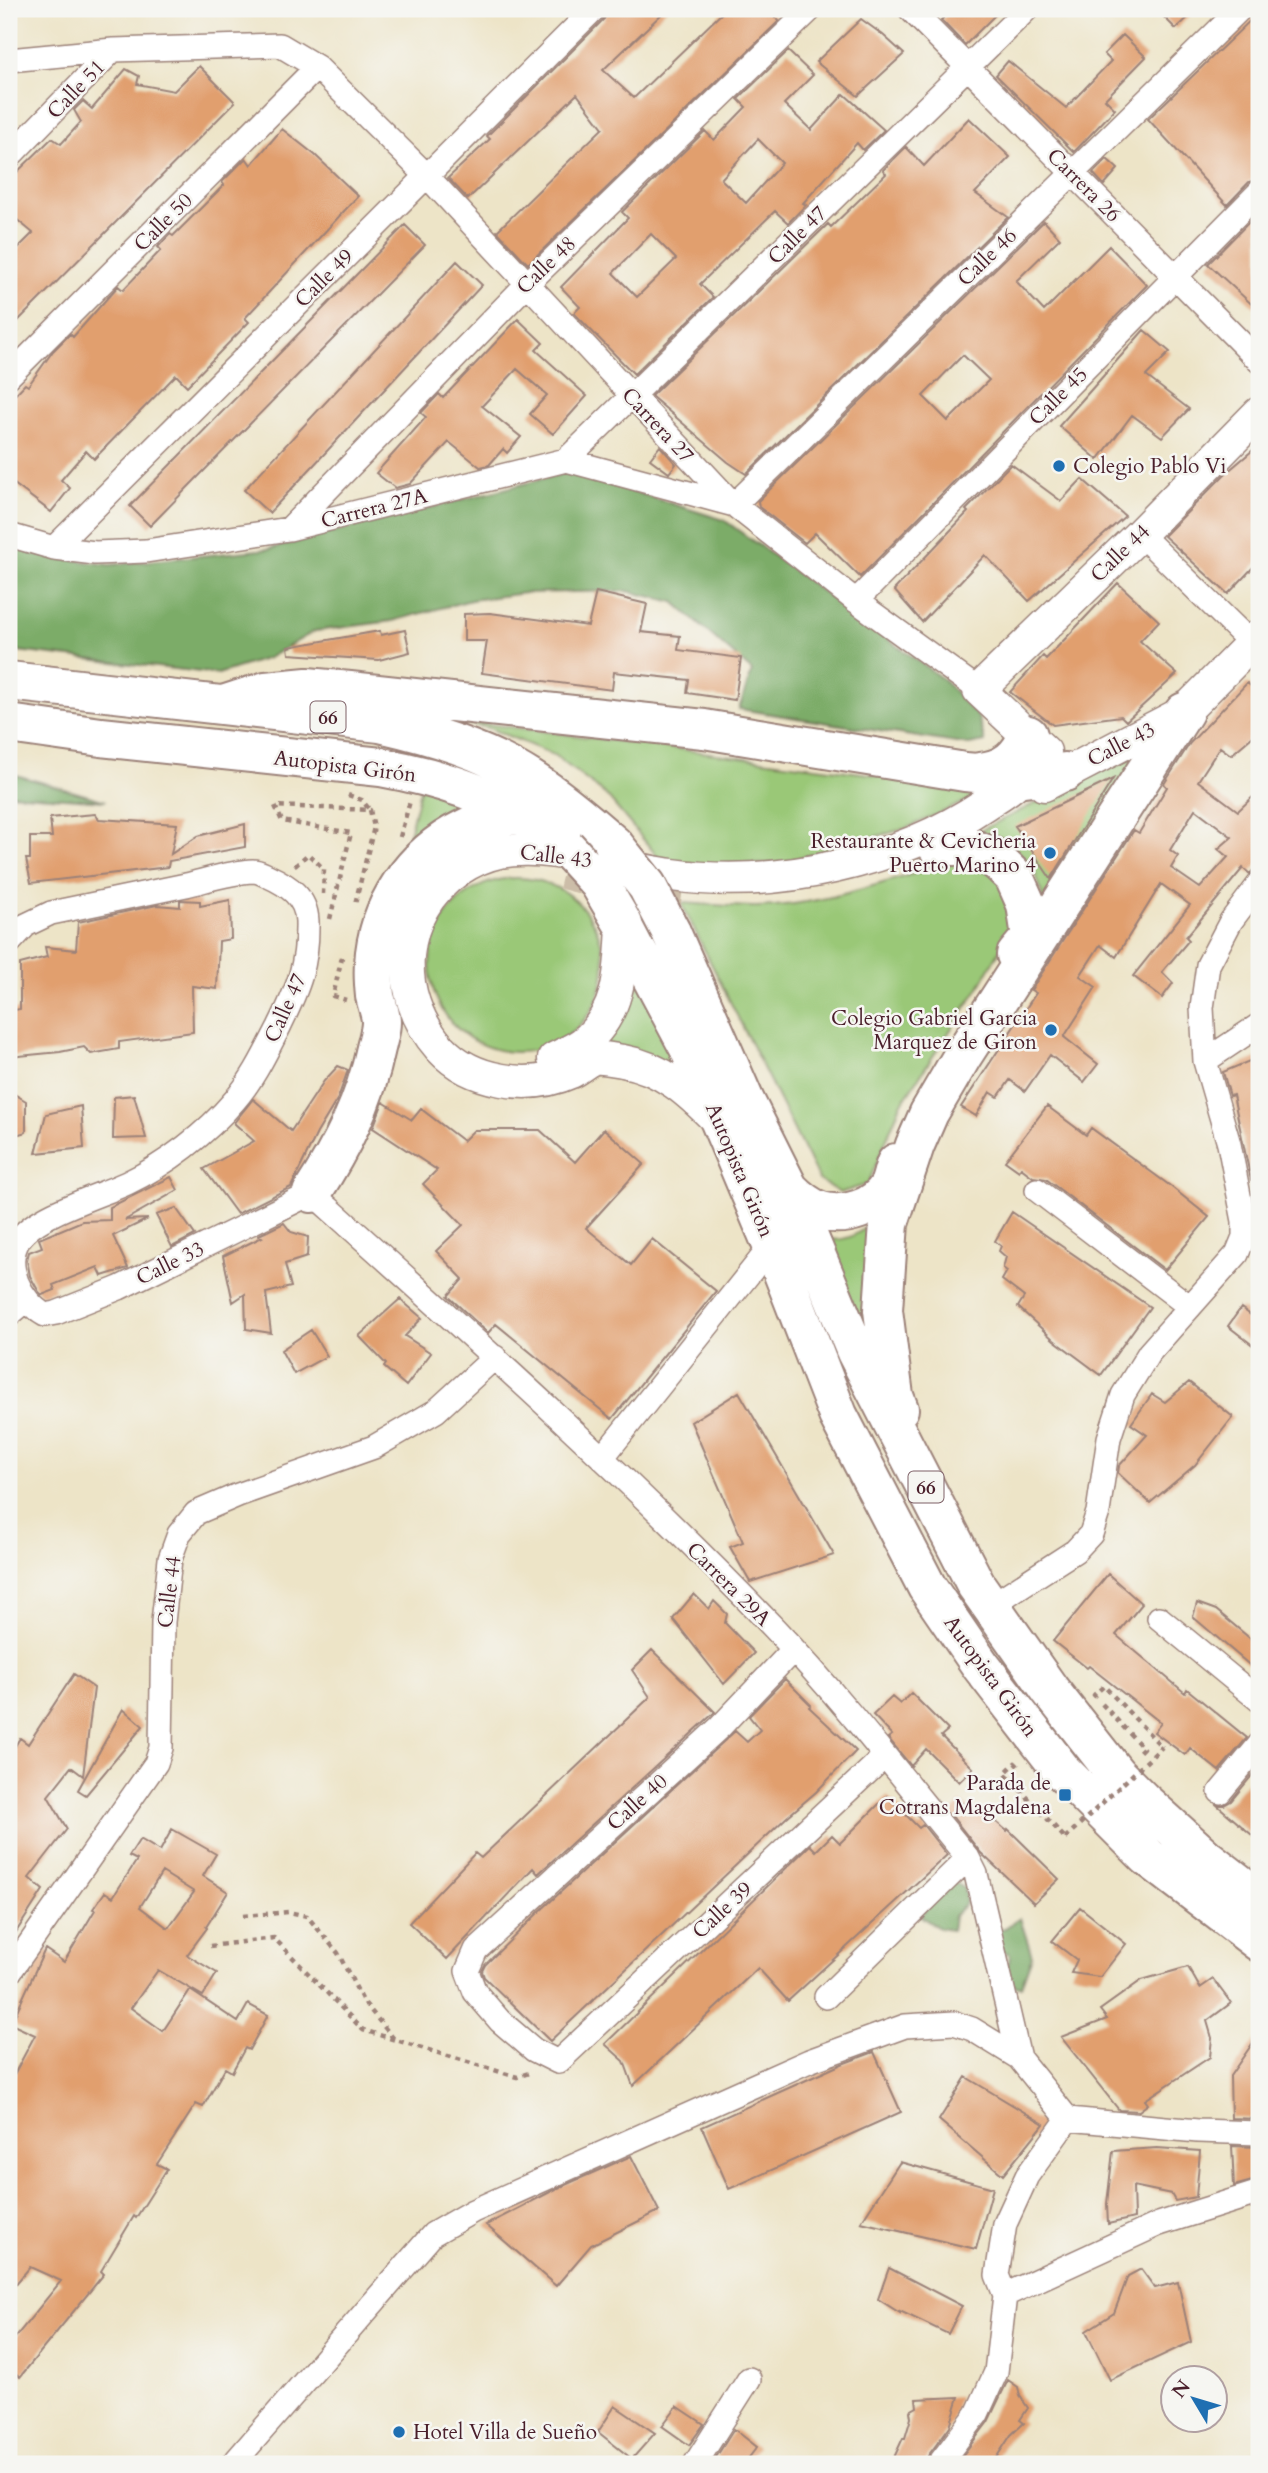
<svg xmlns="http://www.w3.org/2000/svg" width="1268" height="2473" font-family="Cardo,serif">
	<rect width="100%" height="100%" fill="#f6f6f2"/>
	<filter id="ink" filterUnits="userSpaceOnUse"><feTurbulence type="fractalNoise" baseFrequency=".0143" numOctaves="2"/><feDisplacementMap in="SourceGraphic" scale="14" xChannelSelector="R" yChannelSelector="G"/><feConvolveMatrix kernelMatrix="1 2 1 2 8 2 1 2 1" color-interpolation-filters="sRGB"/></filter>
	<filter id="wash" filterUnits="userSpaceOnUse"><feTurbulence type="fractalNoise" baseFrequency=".00686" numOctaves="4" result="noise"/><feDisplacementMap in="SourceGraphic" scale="28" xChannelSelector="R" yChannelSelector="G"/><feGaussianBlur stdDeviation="1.57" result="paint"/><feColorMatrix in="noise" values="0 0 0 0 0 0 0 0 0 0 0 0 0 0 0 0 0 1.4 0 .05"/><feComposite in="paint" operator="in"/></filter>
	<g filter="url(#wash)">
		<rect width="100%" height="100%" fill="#ede4c7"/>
		<path fill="#9ac877" stroke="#727451" stroke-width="2" d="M433,717L991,790L907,828L777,864H660L654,852L606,795L554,755L489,728Z
			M1148,748L1045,913C1040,867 1023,846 979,831Z
			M421,786L468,807L440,819L402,862Z
			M953,862L1001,876L1011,930L978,989L901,1104L868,1184L840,1193L819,1180L681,903C706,904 731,907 756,907C823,906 889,880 953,862Z
			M430 965a87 87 0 1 1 174 0a87 87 0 1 1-174 0Z
			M630,961L683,1075L595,1047Z
			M877,1220L878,1371L821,1238C846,1244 857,1234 877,1220Z"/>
		<path fill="#7bac68" stroke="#62664a" stroke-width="2" d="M570,472L724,520L944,680L978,717L985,742L969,745L739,709L752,671L674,602L627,591L525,593L471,600L392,621L315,631L268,658L218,674L9,650V545L36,555L110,565L269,549Z
			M9,773L106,801L9,794Z
			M950,1880L964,1888L966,1903L954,1916L952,1930L939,1928L920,1916Z
			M1020,1918L1032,1956L1021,1986L1008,1985L1004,1971L1009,1962L1010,1954L1000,1950L997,1930L1005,1928Z"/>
		<g id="blocks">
			<path fill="#e19f6e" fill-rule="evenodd" d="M609,9H667L603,70L634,98L726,9H767L779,21L528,264L497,231L603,128L577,94L468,199L448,178L490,139L487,136L604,19Z
				M953,9H1001L965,45L941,20Z
				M1156,9H1197L1176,29Z
				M1259,12V178L1249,182L1227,205L1148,119Z
				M861,19L883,35L904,54L858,96L816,62Z
				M1123,35L1146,57L1105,99L1115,109L1074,152L996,75L1008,61L1066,108L1111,61L1104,54Z
				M788,51L813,75L784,104L811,130L844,94L884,130L863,150L857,143L803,203L806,205L788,223L775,211L700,284L713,297L634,374L574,313L580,307L561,287L628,218L622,212L705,131L714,140L746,107L738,99ZM758,139L782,163L746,203L721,179ZM651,234L676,259L637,297L613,273Z
				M199,66L235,102L9,330V257L33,233L9,213V180L52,138L61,144L81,122L74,110L83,101L92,109L126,69L139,76L137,84L174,91Z
				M969,118L1010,157L975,193L1008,217L746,474L728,462L651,396L828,224L831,227L886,174L883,170L906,147L924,166Z
				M282,129L315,155L358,196L245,318L249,322L187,386L176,375L94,459L86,451L61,480L70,488L51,512L9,480V401L25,384L28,386L53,351L70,334L73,337L118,286L123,290L161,250L158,247L170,234L173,236L224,185L222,182L246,158L251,165Z
				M1107,159L1118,169L1104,185L1093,173Z
				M1259,212V311L1208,264Z
				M1044,221L1060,238L1016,281L1044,311L1109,246L1147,285L860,577L815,533L805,543L759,507L758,501ZM963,355L989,380L948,421L923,396Z
				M405,225L425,245L150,526L130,506Z
				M457,261L482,285L269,513L244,490Z
				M518,319L543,343L536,350L587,396L553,434L530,414L547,395L517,369L482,406L521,437L507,453L503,449L489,465L480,467L449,442L410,484L395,488L376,473L426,417L421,413L439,394L443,398Z
				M1144,330L1170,352L1146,376L1189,409L1162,437L1132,415L1098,460L1059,426Z
				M1259,445V561L1228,594L1164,536L1226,473Z
				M660,446L676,464L669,473L650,459Z
				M1011,464L1061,501L1082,479L1125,516L1029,601L985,555L922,622L894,590L968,512L966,510Z
				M1118,583L1159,621L1140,641L1177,674L1126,721L1121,716L1053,725L1010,692L1043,656L1046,659Z
				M596,592L647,604L641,632L680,636L678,650L741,658L735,700L687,693L689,680L614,672L612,690L482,673L487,641H464V614L490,613L588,626Z
				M405,630L410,652L379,660L289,654L288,647L380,631L381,635Z
				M1247,683L1259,692V731L1231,755L1220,747L1198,781L1238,811L1259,791V863L1250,874L1243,868L1186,937L1189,940L1162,972L1173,983L1162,998L1133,976L1190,905L1161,884L1116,957L1100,945L1080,976L1096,987L1064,1037L1098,1064L1084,1082L1050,1055L1025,1091L1010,1080L998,1097L990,1092L976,1116L961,1107L1036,993L1031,990L1134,830L1139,833L1167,787L1164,784L1190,743ZM1195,809L1232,837L1218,849L1228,857L1200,888L1171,868L1178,856L1170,850Z
				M1113,779L1072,845L1051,879L1015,826Z
				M95,814L99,819L177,824L171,854L198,836L245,824V847L169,861L168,867L31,883L26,859H30V837H52L50,818Z
				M180,900L200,901V906L230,900L231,939L219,941L217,989L192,986L193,1032L119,1042V1049L91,1054L84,1047L60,1052L9,1057V1011L20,1009V964L47,957L45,947L76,950L78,922L157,905L180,907Z
				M1259,1057V1179L1251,1180L1233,1095L1230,1096L1223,1072Z
				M338,1066L348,1070L338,1098L317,1133L291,1187L237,1214L204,1169L254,1141L234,1123L237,1119L253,1099L291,1131L324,1081Z
				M9,1091L26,1101V1132L9,1137Z
				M134,1095L146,1138L113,1139L114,1097Z
				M383,1102L412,1120L421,1109L463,1141L474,1130H540L575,1162L604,1129L644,1164L586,1228L631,1265L652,1239L716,1291L612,1419L496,1324L488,1333L448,1296L463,1279L436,1251L463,1225L423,1184L437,1170L373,1128Z
				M81,1106L84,1148L36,1153L46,1114Z
				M1047,1106L1086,1135L1091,1128L1169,1185L1209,1217L1165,1270L1046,1179L1033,1177L1021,1168L1019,1171L1005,1161Z
				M171,1177L178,1190L125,1220L148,1219L113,1236L128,1268L102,1276L98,1267L53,1285L55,1290L42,1295L39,1292L30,1276L27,1260L29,1252L42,1247L39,1239L82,1221L110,1220V1207Z
				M176,1208L195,1235L172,1247L156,1215Z
				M1012,1212L1150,1307L1101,1375L1054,1340L1018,1307L1024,1297L1002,1280L1007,1271L1003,1268L1006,1257L999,1251L1001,1246L995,1241Z
				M284,1223L291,1232L308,1237L307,1257L285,1264L291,1287L266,1293L271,1333L246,1329L245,1294L233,1302L223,1256L262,1237L259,1235Z
				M400,1299L422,1318L405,1336L431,1353L406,1386L384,1367L386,1364L359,1336Z
				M1241,1308L1259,1321V1350L1228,1326Z
				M311,1330L327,1356L294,1374L281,1350Z
				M1189,1382L1233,1417L1195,1465L1150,1503L1118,1473L1119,1466L1147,1435L1131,1424L1152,1394L1165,1402Z
				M739,1392L834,1555L750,1582L730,1547L743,1542L691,1422Z
				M1108,1574L1142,1604L1116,1635L1185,1693L1187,1689L1247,1738L1219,1771L1190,1748L1185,1755L1154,1732L1161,1723L1089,1666L1087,1668L1053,1641Z
				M694,1594L709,1609L714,1601L727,1614L725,1623L754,1653L724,1684L673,1619Z
				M1197,1603L1216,1610L1259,1646V1673L1193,1617Z
				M652,1650L715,1712L538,1874L533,1868L447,1959L409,1923L475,1853L481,1858L650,1697L632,1670Z
				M74,1674L94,1688L83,1776L71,1767L48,1796L67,1829L29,1878L43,1890L9,1943V1756L20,1738L28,1744Z
				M785,1679L811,1705L809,1707L856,1751L816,1792L787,1817L550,2041L484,1977L482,1971L485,1965L538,1913L735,1731L747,1742L760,1730L749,1716Z
				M911,1693L948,1730L941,1736L973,1768L959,1782L926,1749L911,1766L888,1738L892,1735L873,1715L892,1697L900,1704Z
				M123,1709L143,1726L86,1795L78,1790Z
				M1259,1767V1841L1217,1805H1224L1231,1801Z
				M887,1796L919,1828L923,1825L947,1855L788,2001L758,1968L633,2086L624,2061L605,2044L810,1845L816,1851L832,1835L840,1843Z
				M960,1802L994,1822L995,1821L1007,1831L1008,1829L1059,1879L1034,1903L981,1853L951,1815Z
				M172,1829L216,1854L203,1876L228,1892L206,1927L207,1928L187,1955L217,1973L203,1996L158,1970L131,2008L163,2031L190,1990L238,2022L248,2004L268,2015L249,2050L245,2048L232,2072L225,2068L203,2107L196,2104L157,2164L167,2169L136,2218L134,2216L101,2271L104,2274L20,2377L9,2368V2345L61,2281L30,2267L9,2292V2084L35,2035L11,2024L45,1949L64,1962L95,1910L93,1909L105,1892L113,1897L137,1860L129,1856L140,1839L160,1851ZM162,1872L194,1892L168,1928L140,1907Z
				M1080,1907L1126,1944L1100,1977L1071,1973L1077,1960L1052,1941Z
				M1188,1967L1200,1988L1213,1979L1231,2003L1207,2021L1212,2038L1210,2057L1145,2100L1148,2104L1139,2111L1119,2110L1061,2037L1107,2019L1100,2010L1142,1980Z
				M1259,2034V2119L1231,2118L1230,2076Z
				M874,2052L901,2112L729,2189L702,2127L842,2064Z
				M966,2077L1044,2124L1003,2175L939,2120Z
				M1232,2146L1259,2147V2179L1234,2186Z
				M1157,2148L1200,2151L1196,2197L1175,2201L1171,2194L1133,2186L1134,2218L1108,2224L1107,2204L1113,2151Z
				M631,2156L659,2211L591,2245L556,2286L486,2225L556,2189Z
				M900,2162L993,2188L976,2249L861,2222Z
				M889,2268L962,2306L948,2334L900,2311V2313L878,2299Z
				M1141,2269L1155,2288L1178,2282L1191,2342L1110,2380L1086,2331L1114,2313L1128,2276Z
				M1008,2380L1018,2387L1020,2396L1028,2408L1020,2420L1024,2423L1011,2435L992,2464H956L988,2422Z
				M959,2397L950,2426L928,2456L925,2464H891L903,2438H905L911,2418L910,2411L917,2407L916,2399Z
				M615,2406L655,2433L632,2459L598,2432Z
				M677,2406L704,2424L689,2445L662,2426Z
				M734,2429L757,2447L744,2464H716L713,2462Z"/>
		</g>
	</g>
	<g filter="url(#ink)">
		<use href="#blocks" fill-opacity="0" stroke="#9c8279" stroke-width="2"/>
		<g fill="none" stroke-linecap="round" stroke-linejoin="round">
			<path stroke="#ccbda8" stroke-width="32" stroke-dasharray="32 16" stroke-linecap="butt" d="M563,873L623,888L682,895"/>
			<defs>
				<path id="street" d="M910,9L1259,361
					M9,60L113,50L280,45L317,67L426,175L734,505L856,601L979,690
					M9,157L113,50
					M9,376L317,67
					M566,460L1027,9
					M289,529L527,284L811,9
					M1140,534L1252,644
					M9,535L54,548L95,553L146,551L289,529L566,460L734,505L1240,9
					M54,548L594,9
					M856,601L1259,192
					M9,943L26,925L51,913C96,904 141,894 186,885C207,880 231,872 253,871C259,871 263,874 268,876C288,885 306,897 307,921C308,965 298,988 279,1027C266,1052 254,1078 235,1100C206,1134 167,1164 127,1183C99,1196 37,1214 20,1238C2,1264 21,1302 45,1315L56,1313L119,1288L312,1193C469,1334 627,1475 774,1628C843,1700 904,1780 968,1858L976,1874L1019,2058
					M1205,1061L1259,1025
					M1037,1190L1190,1307
					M9,1315L27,1300
					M602,1458L772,1245
					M990,1606L1075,1551L1091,1534L1098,1512L1109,1438L1123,1395L1149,1353L1237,1254L1244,1237V1221L1229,1144L1205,1061L1202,1008L1208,965L1231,921L1259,884
					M1159,1618L1259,1700
					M793,1650L720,1727L476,1950L467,1971L475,1992L500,2021L534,2050L558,2062L885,1756
					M1220,1792L1259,1745
					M9,1973L156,1763L161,1748L163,1622L170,1559L179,1534L196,1513L238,1495L374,1447L436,1411L495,1357
					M826,1997L968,1858
					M1005,2295L1159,2224L1257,2193
					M233,2464L433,2234L473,2211L809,2061L905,2026L954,2023L972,2029L1019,2058L1068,2119L1198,2131L1259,2133
					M695,2464L749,2379
					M939,2464L977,2414L996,2372L1005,2295L997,2275L1005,2224L1027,2176L1068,2119"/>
				<path id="secondary" d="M1045,752L979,690L1140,534L1259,413
					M1044,785L1184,712L1259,636
					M554,1059C563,1054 575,1049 583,1043C621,1013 621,968 623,924
					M717,1120C689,1092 663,1068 623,1061C615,1060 603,1057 595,1058C587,1060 579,1068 571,1072C529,1091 471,1082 440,1048C392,994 397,912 458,870C470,862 484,855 499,852C556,842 615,868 672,875C775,889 898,863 985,804C1002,793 1021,783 1030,764"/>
				<path id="highway" d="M9,681L380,723C432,735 484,750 530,779C560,798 587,821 614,845
					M223,705L266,691L307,687L350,691L704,729L965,772L1024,777L1065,772
					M9,724L101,737L381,767C448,779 515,801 566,847
					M980,772C1005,769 1019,758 1028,735
					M937,846H966L993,857L1014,877L1026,904L1031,937L1016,955
					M623,924L689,1048L772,1245L838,1415L927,1587L981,1666L1063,1772L1148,1857L1259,1942
					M671,932L745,1101L789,1189L856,1352L976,1585L1050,1690L1116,1774L1142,1800L1206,1858L1259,1899
					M789,1189C798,1198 808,1207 821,1211C844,1218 877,1208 889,1185C892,1178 893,1170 896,1163
					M312,1193C341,1148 365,1102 376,1048C378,1040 381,1030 381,1022C381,1014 377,1005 375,996C374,986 373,974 374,964C377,907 412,854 464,829C482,820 501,817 520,814
					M899,1409L894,1396L883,1310L889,1223L915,1145L929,1113L963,1055L1184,712"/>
			</defs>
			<use href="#street" stroke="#9c8279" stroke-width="26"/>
			<use href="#secondary" stroke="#9c8279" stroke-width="35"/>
			<use href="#highway" stroke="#9c8279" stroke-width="42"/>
			<path stroke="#9c8279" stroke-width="4.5" stroke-dasharray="5 5" stroke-linecap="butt" d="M348,795L362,800L369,809
				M400,837L410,801
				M295,866L308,854L324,869L323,894
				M330,919L351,833L282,821L275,806L370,810L374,827L355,904
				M342,957L333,996L346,1000
				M1096,1697L1094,1695L1104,1686L1162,1747
				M1102,1704L1143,1748L1138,1753
				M1018,1766L1015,1763L1005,1773L1065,1838
				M243,1916L289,1912L307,1916L338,1953L363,2001L394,2039
				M210,1946L274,1938L363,2030L517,2077L529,2073"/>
			<use href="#street" stroke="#fff" stroke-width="23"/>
			<use href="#secondary" stroke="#fff" stroke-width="32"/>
			<use href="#highway" stroke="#fff" stroke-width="38"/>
			<defs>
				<path id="highway-bridge" d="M614,845L647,886L671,932
					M566,847L599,883L623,924"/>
			</defs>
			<use href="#highway-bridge" stroke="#9c8279" stroke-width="42" stroke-linecap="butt"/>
			<path stroke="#9c8279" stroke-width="4.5" stroke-dasharray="5 5" stroke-linecap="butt" d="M1065,1838L1162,1747"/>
			<use href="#highway-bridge" stroke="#fff" stroke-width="38"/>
		</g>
	</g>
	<g fill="#1f6fb2" stroke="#f6f6f2" stroke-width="2.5">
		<circle cx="1059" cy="466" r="7"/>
		<circle cx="1050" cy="853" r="7"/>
		<circle cx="1051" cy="1030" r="7"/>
		<rect x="1058" y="1788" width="14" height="14" rx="3.5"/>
		<circle cx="399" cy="2432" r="7"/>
	</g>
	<g text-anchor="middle" stroke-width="5" stroke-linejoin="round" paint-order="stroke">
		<g fill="#f6f6f2" stroke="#7e6067" stroke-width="2">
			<rect x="310.5" y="701.5" width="35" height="31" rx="5"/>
			<rect x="908.5" y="1471.5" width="35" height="31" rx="5"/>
		</g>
		<g font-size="19" font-weight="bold" fill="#4a1f2b">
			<text x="328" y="724">66</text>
			<text x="926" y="1494">66</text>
		</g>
		<g font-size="21" fill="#4a1f2b" stroke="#f6f6f2">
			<text transform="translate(76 89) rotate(-46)" y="7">Calle 51</text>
			<text transform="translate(1084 185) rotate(45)" y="7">Carrera 26</text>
			<text transform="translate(163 222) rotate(-45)" y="7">Calle 50</text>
			<text transform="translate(797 235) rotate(-45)" y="7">Calle 47</text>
			<text transform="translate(987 257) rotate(-44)" y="7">Calle 46</text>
			<text transform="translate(546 265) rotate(-44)" y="7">Calle 48</text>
			<text transform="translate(324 278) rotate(-45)" y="7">Calle 49</text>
			<text transform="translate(1058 396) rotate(-45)" y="7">Calle 45</text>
			<text transform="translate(658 425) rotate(47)" y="7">Carrera 27</text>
			<text transform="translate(374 508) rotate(-14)" y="7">Carrera 27A</text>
			<text transform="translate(1120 553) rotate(-44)" y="7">Calle 44</text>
			<text transform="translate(1121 744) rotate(-27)" y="7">Calle 43</text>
			<text transform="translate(345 766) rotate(7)" y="7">Autopista Girón</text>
			<text transform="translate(556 856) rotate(7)" y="7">Calle 43</text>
			<text transform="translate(285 1008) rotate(-66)" y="7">Calle 47</text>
			<text transform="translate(740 1170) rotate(67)" y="7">Autopista Girón</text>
			<text transform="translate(170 1263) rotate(-26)" y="7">Calle 33</text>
			<text transform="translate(729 1584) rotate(45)" y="7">Carrera 29A</text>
			<text transform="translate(169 1592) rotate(-83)" y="7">Calle 44</text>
			<text transform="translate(991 1676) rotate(54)" y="7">Autopista Girón</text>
			<text transform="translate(637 1802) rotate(-42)" y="7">Calle 40</text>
			<text transform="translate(722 1910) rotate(-43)" y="7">Calle 39</text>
		</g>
		<g font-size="21" fill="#4a1f2b" stroke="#f6f6f2" text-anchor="end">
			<text x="1073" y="473" text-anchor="start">Colegio Pablo Vi</text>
			<text x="1036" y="848">Restaurante &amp; Cevicheria<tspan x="1036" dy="24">Puerto Marino 4</tspan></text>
			<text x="1037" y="1025">Colegio Gabriel Garcia<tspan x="1037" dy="24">Marquez de Giron</tspan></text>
			<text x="1051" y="1790">Parada de<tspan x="1051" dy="24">Cotrans Magdalena</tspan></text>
			<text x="413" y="2439" text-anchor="start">Hotel Villa de Sueño</text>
		</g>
	</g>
	<rect width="1268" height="2473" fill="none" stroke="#f6f6f2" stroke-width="35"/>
	<g transform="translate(1194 2399) rotate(308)"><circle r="33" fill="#f6f6f2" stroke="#b1a0a2" stroke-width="2"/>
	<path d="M0-5L12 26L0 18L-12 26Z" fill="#1f6fb2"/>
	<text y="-10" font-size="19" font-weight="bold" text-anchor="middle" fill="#4a1f2b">N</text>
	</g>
</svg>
